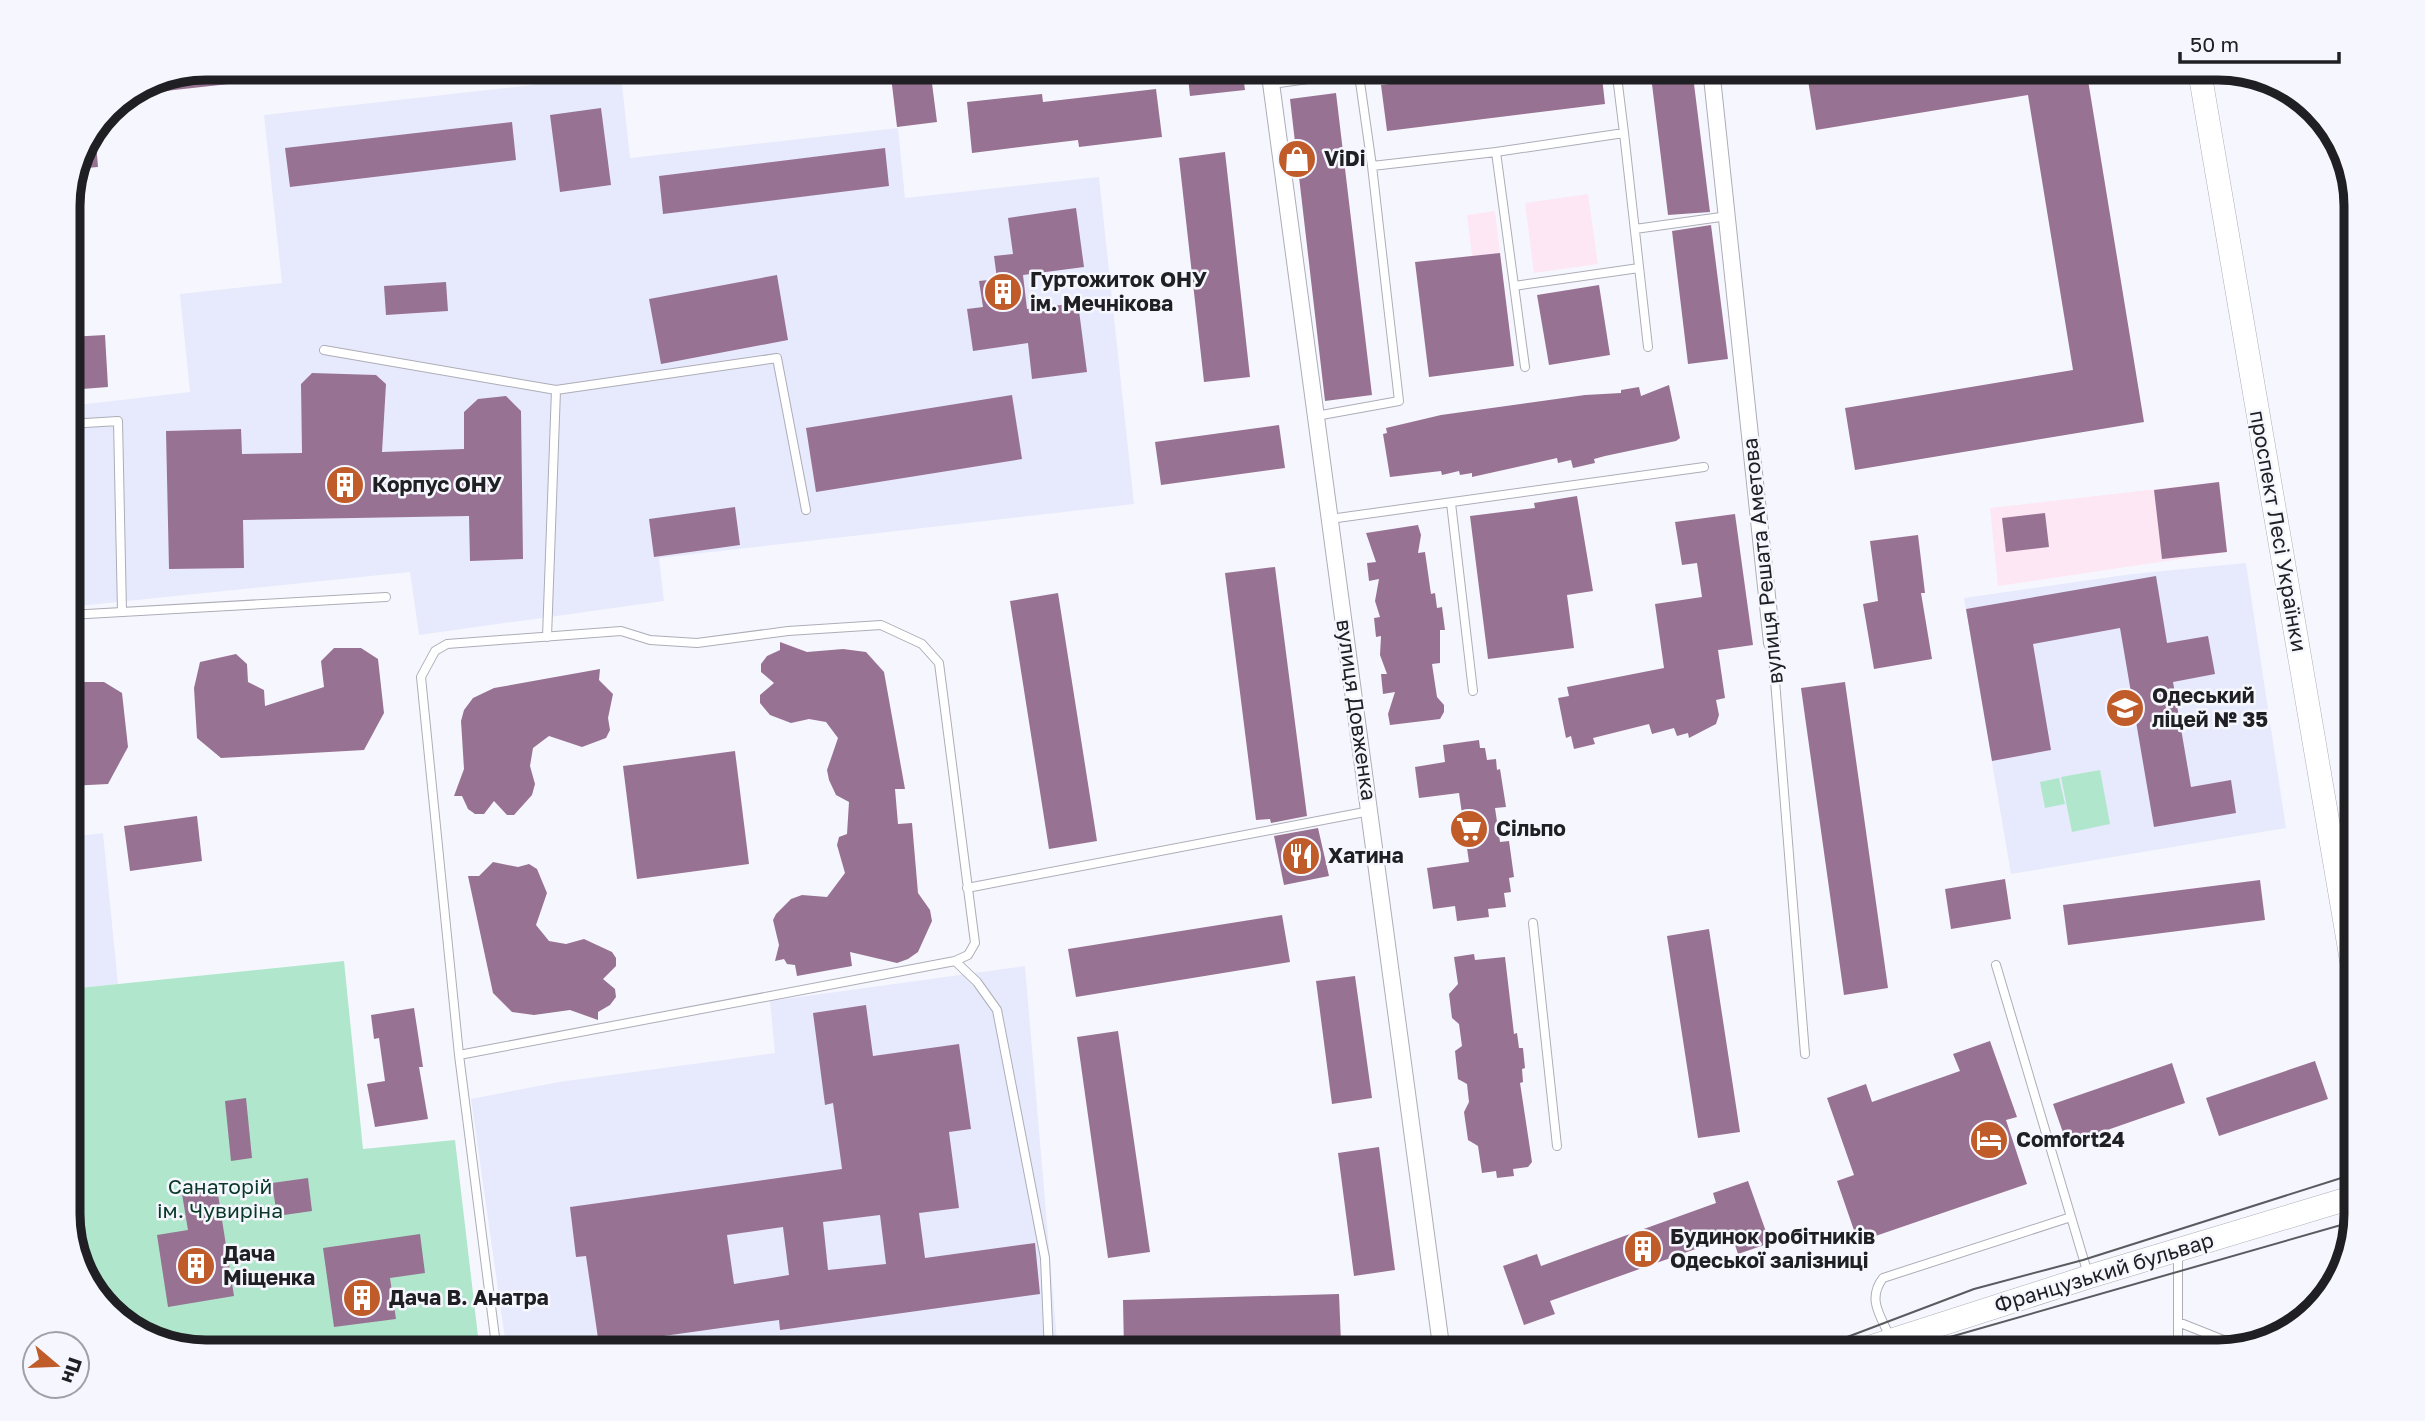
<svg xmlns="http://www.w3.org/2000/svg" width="2425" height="1421" font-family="'Golos Text',sans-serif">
	<rect width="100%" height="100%" fill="#f6f7fe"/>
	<path fill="#e7eafc" d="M621,75L630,158L898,128L905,198L1099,177L1134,504L659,558L664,601L419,635L410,572L69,607V406L190,392L180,294L282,283L264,115Z
		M2246,563L2286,828L2011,874L1964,598L2132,574Z
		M103,833L118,984L69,989V837Z
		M1025,966L1058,1353H507L471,1099L559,1082L775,1053L770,1001Z"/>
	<path fill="#fde7f4" d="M1588,194L1598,264L1534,273L1525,203Z
		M1495,211L1500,253L1472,256L1467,215Z
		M2219,482L2227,552L1998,586L1990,508Z"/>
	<path fill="#b0e7cc" d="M2100,770L2110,824L2072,832L2061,777Z
		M2059,778L2065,804L2045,808L2040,782Z
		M344,961L363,1149L455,1140L480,1353H207L138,1334L87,1284L69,1223V989Z"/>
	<path fill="#987293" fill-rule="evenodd" d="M206,68H264L265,80L147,93L145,84L154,79Z
		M890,68H930L937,122L897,127Z
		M1187,68H1242L1245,90L1190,96Z
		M1516,68H1601L1605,104L1387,131L1381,85Z
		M1650,68H1692L1710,212L1668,215Z
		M1806,68H2086L2144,422L1855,470L1845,408L2073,370L2028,95L1816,130Z
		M1156,89L1162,137L1079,147L1078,140L972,153L967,102L1042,94L1043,102Z
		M1336,93L1372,395L1325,401L1290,99Z
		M601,108L611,185L560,192L550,115Z
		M512,122L516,160L290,187L285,148Z
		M95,130L98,167L75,169L79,153Z
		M885,148L889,186L663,214L659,176Z
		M1225,152L1250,377L1204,382L1179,158Z
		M1076,208L1084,267L1023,275L1027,309L1078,303L1087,372L1032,379L1028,343L973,351L967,309L983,307L979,281L997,279L994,256L1013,254L1008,218Z
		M1711,225L1728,359L1688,364L1672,231Z
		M1500,253L1514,366L1429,377L1415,262Z
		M777,275L788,340L661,364L649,299Z
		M446,282L448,311L386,315L384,286Z
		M1599,285L1610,355L1549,365L1537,295Z
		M105,335L108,387L69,390V337Z
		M312,373L376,375L386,384L382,452L464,449V412L478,399L506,396L521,411L523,559L470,561L469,516L243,520L244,568L169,569L166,431L241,429L242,454L302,453L301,384Z
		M1669,385L1680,438L1676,441L1605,456L1594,459L1595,463L1573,468L1571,460L1558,463L1557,458L1472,477V473L1460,475L1459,471L1442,475L1441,471L1390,477L1383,434L1387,433L1386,428L1441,415L1585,395L1621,393V390L1639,387L1641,396Z
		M1012,395L1022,459L816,492L806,428Z
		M1279,425L1285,468L1161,485L1155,442Z
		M2219,482L2227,552L2162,559L2154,490Z
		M1577,496L1593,591L1567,595L1574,648L1488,659L1470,516L1535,508L1534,503Z
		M735,507L740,545L654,557L649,519Z
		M2045,513L2049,547L2006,552L2002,518Z
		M1735,514L1753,645L1718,650L1725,698L1716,700L1719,715L1716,724L1689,738L1688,733L1677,736L1674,728L1652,734L1649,724L1593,738L1595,744L1574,749L1571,736L1566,738L1558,698L1569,696L1567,687L1664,668L1655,604L1702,597L1697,563L1682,565L1675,522Z
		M1418,525L1421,535L1418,553L1425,552L1431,594L1435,593L1437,608L1442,607L1445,630H1440V663L1432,664L1437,697L1444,705V712L1440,719L1390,725L1388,714L1395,692L1383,694L1381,674H1387L1380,655L1381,636L1376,637L1374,618L1380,617L1375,601L1379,579L1369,581L1367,563L1376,562L1366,533Z
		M1918,535L1925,593H1921L1932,659L1874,669L1863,604L1878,601L1870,541Z
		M1275,567L1307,816L1271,823L1270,819L1256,820L1225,573Z
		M2156,576L2167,643L2208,636L2215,674L2173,682L2191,787L2231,780L2236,813L2154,827L2120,628L2033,644L2051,750L1992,761L1966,609Z
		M1058,593L1097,841L1049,849L1010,601Z
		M780,642L807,652L843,649L866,652L884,672L905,789H895L898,824L912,823L918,893L930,910L932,921L918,952L908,959L897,963L850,952L852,966L797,976L795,965L787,964L784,959L775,961L779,945L773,920L776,914L791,899L802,895L827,897L845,873L837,845L839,837L847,834L849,802L836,795L829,780L827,770L838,738L826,722L809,719L791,723L770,715L760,703V695L774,683L761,672V664L767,656L780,650Z
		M334,648H361L378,659L384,713L364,750L221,758L197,738L194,688L200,662L236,654L247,664L248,682L264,690L265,706L324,687L321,661Z
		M600,669L599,680L613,694L608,718L610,730L606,738L582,747L549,736L533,748L530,766L535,784L532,795L514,815H507L494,801L484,814H475L468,809L462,796H454L464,769L461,721L464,710L473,698L494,688Z
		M77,682H104L122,693L128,747L108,784L69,786V691Z
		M1845,682L1888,988L1844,995L1801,688Z
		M1479,740L1480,748H1485L1487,760L1496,759L1497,770L1500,769L1506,807L1495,808L1500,842L1509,841L1514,877L1509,878L1511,892L1504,893L1506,907L1488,909L1489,917L1457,921L1455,906L1433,909L1427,868L1469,862L1459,793L1419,798L1415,767L1445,762L1443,745Z
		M735,751L749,864L637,879L623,766Z
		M197,816L202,861L130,871L124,826Z
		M1318,828L1329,876L1284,885L1274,836Z
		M493,862L518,867L529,864L537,869L547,893L536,925L549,941L566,944L584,939L612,952L616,958V966L603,979L615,989L616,997L610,1005L598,1012V1020L570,1010L534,1015L512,1012L493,993L468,876H479Z
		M2005,879L2011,919L1951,929L1945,889Z
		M2260,880L2265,920L2068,945L2063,905Z
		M1282,915L1290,962L1076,997L1068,949Z
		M1709,929L1740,1132L1698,1138L1667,936Z
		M1474,954L1475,960L1505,957L1514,1034L1517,1033L1519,1048H1523L1525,1068L1522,1069L1523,1082L1520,1083L1532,1162L1528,1167L1513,1169L1514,1176L1497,1178L1496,1171L1482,1173L1478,1146L1468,1140L1464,1112L1469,1102L1467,1084L1458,1079L1455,1051L1462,1046L1459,1024L1452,1018L1449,994L1458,984L1454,957Z
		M1355,976L1372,1098L1332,1104L1316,981Z
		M866,1005L873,1056L959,1044L971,1129L949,1132L959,1208L919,1213L925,1258L1035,1243L1040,1294L780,1330L779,1320L599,1345L586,1256L576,1257L570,1207L842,1169L833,1103L825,1105L813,1013ZM880,1215L886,1264L828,1270L823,1222ZM783,1227L789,1275L734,1284L727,1235Z
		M414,1008L423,1067H419L428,1119L375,1127L367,1084L385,1081L379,1038L374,1039L371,1015Z
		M1118,1031L1150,1252L1108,1258L1077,1037Z
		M1990,1041L2017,1117L2006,1120L2027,1184L1858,1242L1837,1181L1854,1175L1827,1098L1866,1084L1872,1102L1960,1071L1953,1054Z
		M2315,1061L2328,1099L2219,1136L2206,1098Z
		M2172,1063L2185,1103L2067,1144L2053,1104Z
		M246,1098L252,1158L231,1161L225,1101Z
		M1379,1147L1395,1270L1354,1276L1338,1153Z
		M308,1178L312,1211L277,1216L272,1183Z
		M1748,1181L1770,1243L1738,1254L1732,1236L1550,1301L1555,1314L1524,1325L1503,1266L1537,1254L1541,1266L1716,1203L1713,1193Z
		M217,1188L234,1296L168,1307L157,1235L188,1230L182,1194Z
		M420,1234L425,1273L390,1278L396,1319L334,1327L323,1248Z
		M1339,1294L1341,1343L1124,1350L1123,1300Z"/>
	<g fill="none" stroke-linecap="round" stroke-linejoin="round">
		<defs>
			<path id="lane" d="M1358,68L1372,166
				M1624,133L1648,347
				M1635,229L1728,216
				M1514,286L1639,268
				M324,350L556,390L777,358L806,510
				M1525,367L1496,152L1624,133L1616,68
				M1316,416L1399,401L1372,166L1496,152
				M69,424L118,421L122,612
				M1451,503L1473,691
				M1330,519L1704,467
				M69,615L386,597
				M547,637L556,390
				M1772,643L1805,1054
				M967,888L1370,811
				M1533,923L1557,1146
				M955,961L977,982L997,1010L1045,1258L1049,1353
				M1996,965L2088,1274
				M459,1055L955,961L968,955L975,943L939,663L922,644L881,625L788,631L697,643L650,640L621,631L447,644L435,651L421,677L459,1055L497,1353
				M2178,1322L2241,1347
				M1890,1337C1880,1315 1867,1299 1883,1278L2071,1217
				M2178,1353V1253"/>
			<path id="street" d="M1269,68L1442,1353
				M1711,68L1772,643
				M1271,80L1359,68"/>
			<path id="secondary" d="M2199,68L2357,993
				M1852,1353L2088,1277L2357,1196"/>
		</defs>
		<use href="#lane" stroke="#acadb7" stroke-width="10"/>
		<use href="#street" stroke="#acadb7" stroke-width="18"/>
		<use href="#secondary" stroke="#acadb7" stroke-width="24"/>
		<use href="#lane" stroke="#fff" stroke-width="8"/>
		<use href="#street" stroke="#fff" stroke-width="16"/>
		<use href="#secondary" stroke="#fff" stroke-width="23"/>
		<path stroke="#5a5a5f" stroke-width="2" d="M1805,1353L1974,1289L2083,1260L2357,1173
			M1905,1353L1936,1341L2355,1221"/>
	</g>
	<defs>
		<symbol id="shop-disc" viewBox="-11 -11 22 22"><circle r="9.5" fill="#c05b2a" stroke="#f6f7fe"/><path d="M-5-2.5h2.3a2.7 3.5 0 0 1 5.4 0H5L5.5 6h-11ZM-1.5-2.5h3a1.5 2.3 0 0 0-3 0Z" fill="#fff"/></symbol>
		<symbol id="building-disc" viewBox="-11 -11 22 22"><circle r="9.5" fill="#c05b2a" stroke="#f6f7fe"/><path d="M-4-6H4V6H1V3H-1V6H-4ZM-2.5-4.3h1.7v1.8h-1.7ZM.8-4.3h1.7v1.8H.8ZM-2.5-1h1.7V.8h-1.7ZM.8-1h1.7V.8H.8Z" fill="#fff"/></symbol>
		<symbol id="school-disc" viewBox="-11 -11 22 22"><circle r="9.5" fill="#c05b2a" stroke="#f6f7fe"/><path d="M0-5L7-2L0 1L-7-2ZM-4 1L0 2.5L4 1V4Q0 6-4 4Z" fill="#fff"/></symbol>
		<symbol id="supermarket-disc" viewBox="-11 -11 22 22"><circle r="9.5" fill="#c05b2a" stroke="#f6f7fe"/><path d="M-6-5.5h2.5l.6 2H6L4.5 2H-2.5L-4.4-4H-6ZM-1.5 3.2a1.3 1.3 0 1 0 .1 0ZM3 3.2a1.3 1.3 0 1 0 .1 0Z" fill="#fff"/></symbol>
		<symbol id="restaurant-disc" viewBox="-11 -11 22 22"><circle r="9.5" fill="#c05b2a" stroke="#f6f7fe"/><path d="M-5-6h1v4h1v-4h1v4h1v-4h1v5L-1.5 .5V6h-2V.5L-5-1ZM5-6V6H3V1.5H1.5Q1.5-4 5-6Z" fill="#fff"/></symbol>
		<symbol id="hotel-disc" viewBox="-11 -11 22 22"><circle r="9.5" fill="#c05b2a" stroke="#f6f7fe"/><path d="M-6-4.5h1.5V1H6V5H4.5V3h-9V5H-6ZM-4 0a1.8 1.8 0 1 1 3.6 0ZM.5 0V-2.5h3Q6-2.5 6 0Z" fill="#fff"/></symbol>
	</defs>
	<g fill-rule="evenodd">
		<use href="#shop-disc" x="1275" y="137" width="44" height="44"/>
		<use href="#building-disc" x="981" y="270" width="44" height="44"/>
		<use href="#building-disc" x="323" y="463" width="44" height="44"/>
		<use href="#school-disc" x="2103" y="686" width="44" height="44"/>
		<use href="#supermarket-disc" x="1447" y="807" width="44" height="44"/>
		<use href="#restaurant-disc" x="1279" y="834" width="44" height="44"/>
		<use href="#hotel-disc" x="1967" y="1118" width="44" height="44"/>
		<use href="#building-disc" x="1621" y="1227" width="44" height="44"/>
		<use href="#building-disc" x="174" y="1244" width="44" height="44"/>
		<use href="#building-disc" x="340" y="1276" width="44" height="44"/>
	</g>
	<g text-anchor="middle" stroke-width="5" stroke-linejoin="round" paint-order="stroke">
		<g font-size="21" font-weight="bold" fill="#202024" stroke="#f6f7fe" text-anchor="start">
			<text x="1324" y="166">ViDi</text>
			<text x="1030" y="287">Гуртожиток ОНУ<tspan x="1030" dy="24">ім. Мечнікова</tspan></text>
			<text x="372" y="492">Корпус ОНУ</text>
			<text x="2152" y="703">Одеський<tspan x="2152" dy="24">ліцей № 35</tspan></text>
			<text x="1496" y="836">Сільпо</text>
			<text x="1328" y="863">Хатина</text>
			<text x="2016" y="1147">Comfort24</text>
			<text x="1670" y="1244">Будинок робітників<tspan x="1670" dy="24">Одеської залізниці</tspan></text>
			<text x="223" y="1261">Дача<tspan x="223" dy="24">Міщенка</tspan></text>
			<text x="389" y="1305">Дача В. Анатра</text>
		</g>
		<g font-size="21" fill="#202024" stroke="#f6f7fe">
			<text transform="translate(2278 531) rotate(80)" y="7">проспект Лесі Українки</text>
			<text transform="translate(1763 561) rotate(-96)" y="7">вулиця Решата Аметова</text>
			<text transform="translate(1356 710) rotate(82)" y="7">вулиця Довженка</text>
			<text transform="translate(2104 1273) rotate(-17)" y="7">Французький бульвар</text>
		</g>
		<g font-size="21" fill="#093827" stroke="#f6f7fe">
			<text x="220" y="1194">Санаторій<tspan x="220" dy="24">ім. Чувиріна</tspan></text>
		</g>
	</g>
	<path d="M0 0H2425V1421H0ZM206 80H2218A126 126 0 0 1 2344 206V1214A126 126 0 0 1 2218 1340H206A126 126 0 0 1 80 1214V206A126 126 0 0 1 206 80Z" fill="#f6f7fe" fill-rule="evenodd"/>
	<path fill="none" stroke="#202024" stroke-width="9" d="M206 80H2218A126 126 0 0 1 2344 206V1214A126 126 0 0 1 2218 1340H206A126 126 0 0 1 80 1214V206A126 126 0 0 1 206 80Z"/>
	<g transform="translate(56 1365) rotate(109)"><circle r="33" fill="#f6f7fe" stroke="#a0a1a7" stroke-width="2"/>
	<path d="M0-5L12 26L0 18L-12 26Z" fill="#c05b2a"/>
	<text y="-10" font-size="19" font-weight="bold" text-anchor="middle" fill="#202024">Пн</text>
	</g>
	<path d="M2180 52v10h159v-10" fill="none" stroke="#202024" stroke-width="3.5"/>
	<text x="2190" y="52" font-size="21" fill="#202024" stroke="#f6f7fe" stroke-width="5" paint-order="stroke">50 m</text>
</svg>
